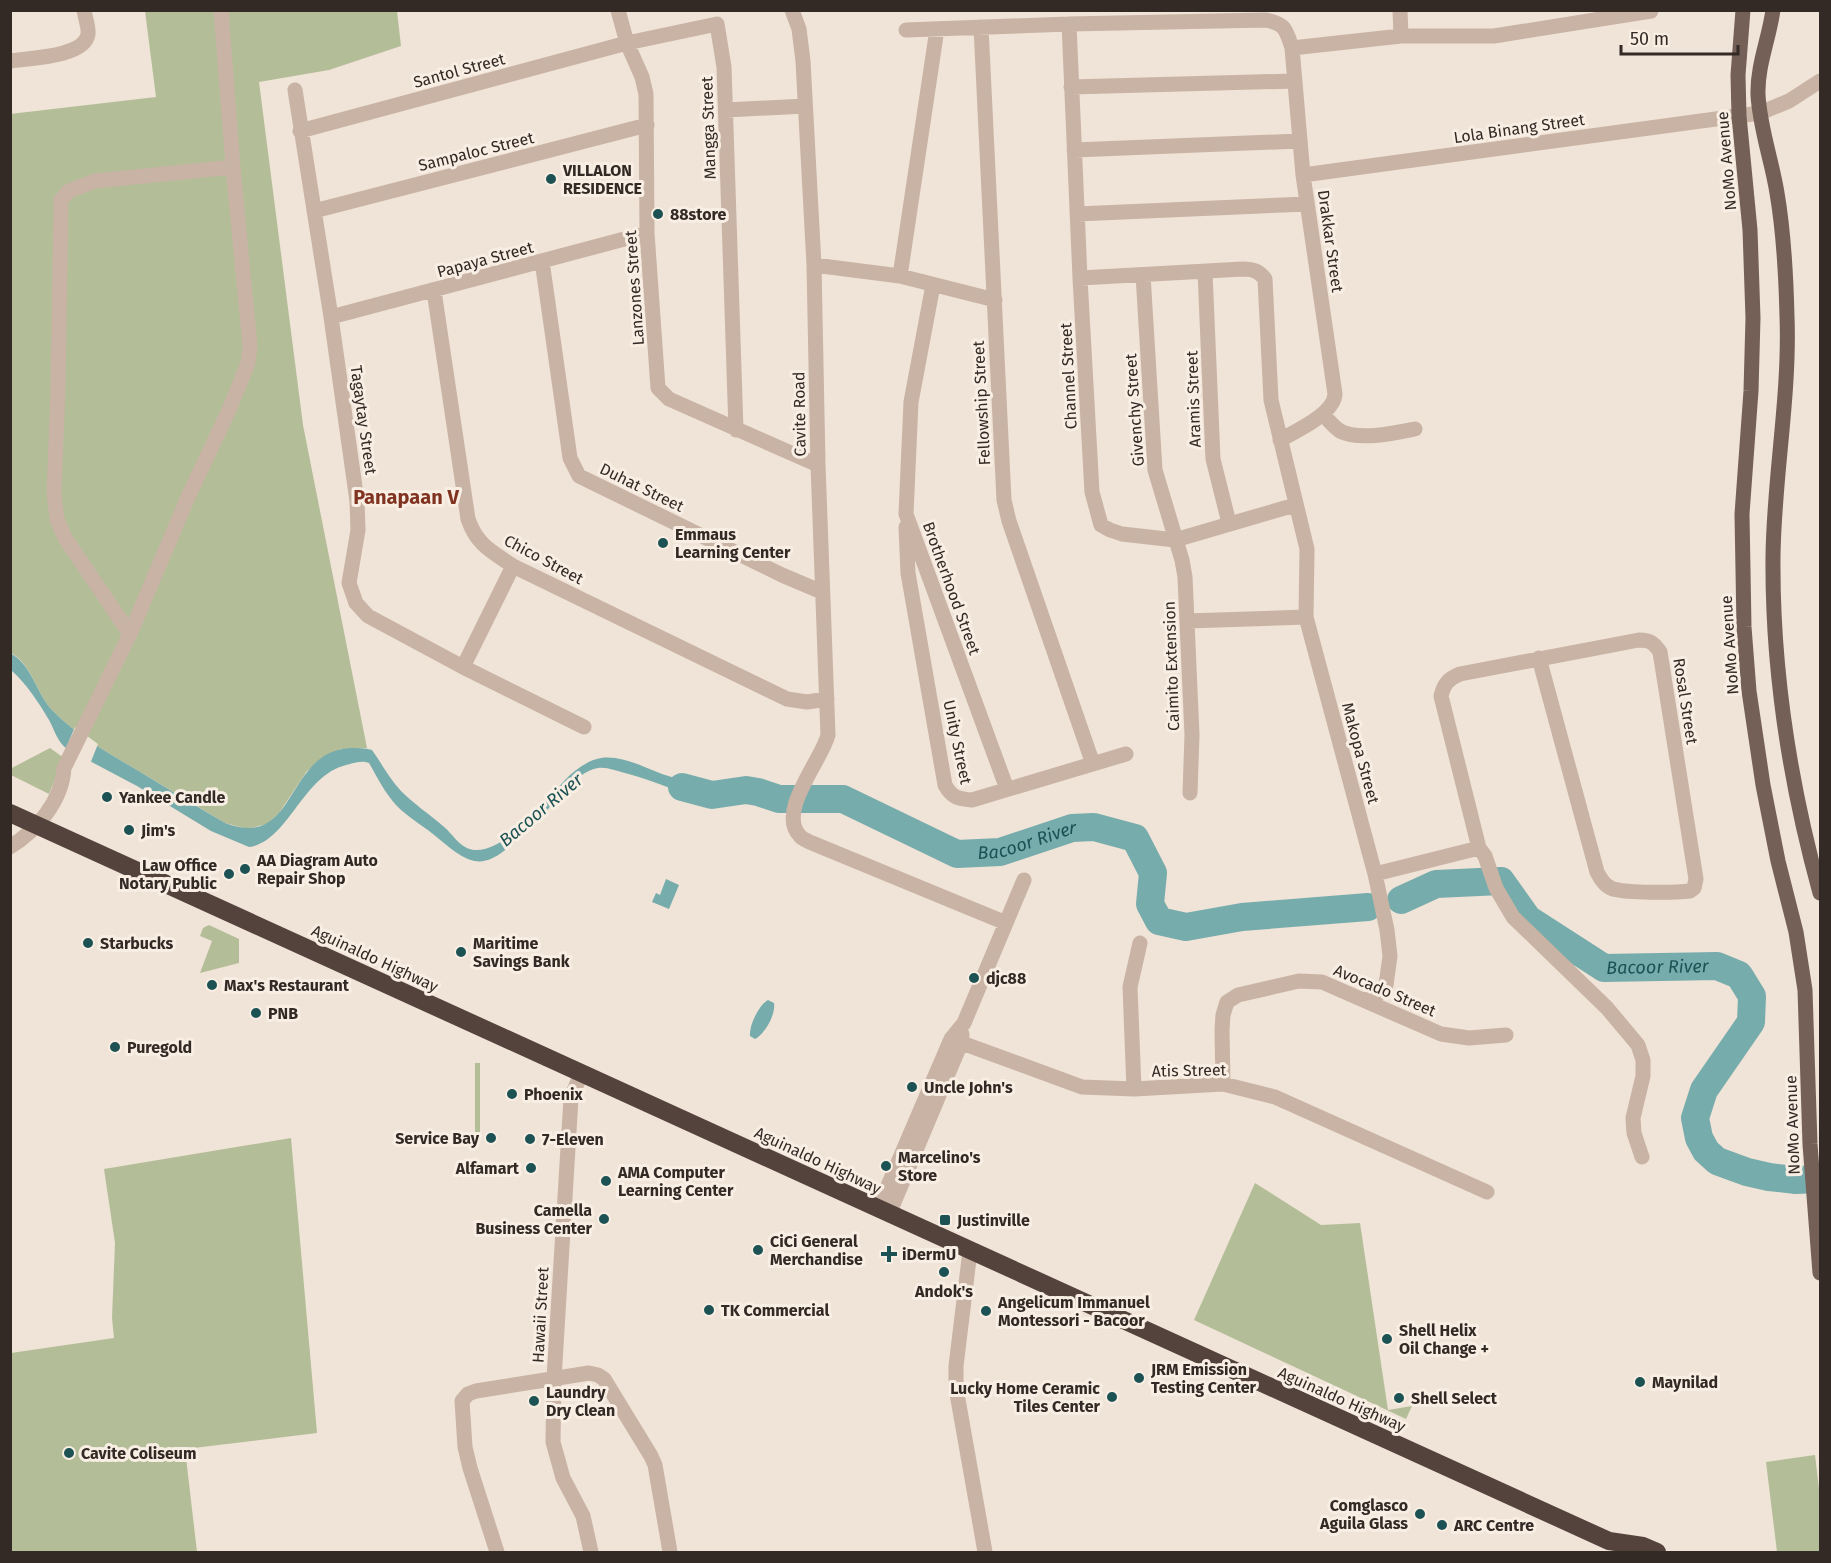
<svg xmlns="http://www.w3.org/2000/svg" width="1831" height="1563" font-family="'Fira Sans',sans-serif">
	<rect width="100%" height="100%" fill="#f0e3d7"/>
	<path fill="#b3be98" d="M145,11H397L401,46L329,70L259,82L303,425L367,748L341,749L307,771L279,813L267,824L247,829L225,823C196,805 166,788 137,770C108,753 78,736 54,712C36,695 33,665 11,653L10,114L156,97Z
		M50,748L64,758L49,794L11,775L10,769Z
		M209,925L239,939V963L200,973L212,941L200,936L203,928Z
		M475,1063H480V1132H475Z
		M291,1138L317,1433L185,1449L197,1552H11V1353L114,1338L112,1318L115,1243L104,1169Z
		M1255,1183L1321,1225L1360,1223L1388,1410L1412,1406L1406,1419L1194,1320Z
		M1815,1455L1820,1497V1552H1777L1766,1462Z"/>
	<path fill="#77acac" d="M10,653C33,665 36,695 54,712C78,736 108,753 137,770C166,788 195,805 225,823C298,851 284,752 350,748C357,748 365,748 372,750C382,764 389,778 401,791C414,804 429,814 443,826C454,835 460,849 475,850C496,852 529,822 542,807C558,788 575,763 601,758C622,755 643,767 662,774C681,780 700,786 719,792L717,801C685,796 656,781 625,773C616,771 608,767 598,768C575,771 550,809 534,825C527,833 518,839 510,846C480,872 467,862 439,839C426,827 408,818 396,805C385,793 377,777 369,763C361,760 354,763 346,765C302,776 288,842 249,847L211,831L137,786L67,749C57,741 55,731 49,720C39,703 26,683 11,670Z
		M666,879L679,885L669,909L652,902L656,893L660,895Z
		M768,1000L774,1003C776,1014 765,1034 755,1039L750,1036C749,1025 759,1005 768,1000Z"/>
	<path fill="#f0e3d7" d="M75,727L98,744L90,764L65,750Z"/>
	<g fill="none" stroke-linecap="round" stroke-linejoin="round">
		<g stroke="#77acac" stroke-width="28">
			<path id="s1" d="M682,787L712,795L746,790L758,792L779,799H843L957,854L1000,852L1072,828L1094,827L1135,838L1153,873L1150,904L1159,921L1186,927L1242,917L1368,907"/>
			<path id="s2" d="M1401,900L1436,884L1501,881L1528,919L1604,968L1717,966L1739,975L1752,996L1751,1022L1704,1090L1695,1118L1699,1138L1706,1151L1717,1161L1747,1172L1769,1177L1796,1180L1820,1179"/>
		</g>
		<path stroke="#c8b3a4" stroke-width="15" d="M618,10L627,43L642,77L646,94L647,233L658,388L669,399L818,465
			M792,10L799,29L803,61L814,265L818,465L828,735C822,760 776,812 800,836C802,839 808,841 812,843L1006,923
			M1400,10L1401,36
			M1069,24L1080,278L1092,492L1101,525L1110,530L1122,534L1175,540L1295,505
			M981,27L1004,500L1009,521L1093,764
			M906,30L1069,24L1266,20C1286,24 1286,30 1292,48L1303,175L1335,394C1334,414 1296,431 1280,440
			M1292,48L1401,36H1494L1651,11
			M10,61C29,58 85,57 88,34C89,28 85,17 84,10
			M1071,87L1295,81
			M295,90L331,317L357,501L358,530L349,583L356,603L368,616L463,667L584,727
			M726,110L805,106
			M300,131L627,43L717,24L724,67L736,430
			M1074,150L1300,141
			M1303,175L1760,113L1789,101L1820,81
			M314,211L647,125
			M1077,214L1307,204
			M542,261L570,458L579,476L782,575L822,592
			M814,265L900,276L995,300
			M1205,272L1213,459L1229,523
			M1143,275L1155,470L1182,560L1185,577L1192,735L1190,793
			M900,276L937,29
			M1080,278L1243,269C1253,269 1259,271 1265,279L1271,400L1307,549L1306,617L1375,874L1387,930L1390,956L1386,985L1378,994L1365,1000
			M933,285L911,402L906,514L1007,789
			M434,291L468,519C477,545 491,551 513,566L787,699L807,702L827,699
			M331,317L647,233
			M1323,414C1328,420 1334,427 1340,431C1359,441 1395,433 1415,429
			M906,527L908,573L945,785C952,798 959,799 972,800L1126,754
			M1187,621L1306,617
			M130,634L65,538L57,519L54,493L58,390L61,200L69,191L95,181L233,167
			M1539,658L1597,872C1601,880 1605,886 1613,889C1629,893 1673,893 1690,891L1694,888L1696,879L1660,652C1654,643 1650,640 1639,640L1460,674C1448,679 1444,684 1441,696L1479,848L1485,856L1496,888L1513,917L1607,1008L1638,1045L1643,1060V1076L1633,1118L1634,1133L1642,1157
			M463,667L513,566
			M10,847C37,830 62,801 64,768L130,634L188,497L229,410L248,363L250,346L233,167L221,10
			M1375,874L1479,848
			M951,1039L1082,1087L1134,1089L1223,1084L1275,1097L1487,1192
			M581,1074L571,1098L554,1379L553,1442L563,1478L583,1516L591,1552
			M1223,1084L1222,1030L1223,1015L1227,1002L1238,995L1299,981L1322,982L1441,1034L1469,1038L1506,1035
			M1134,1089L1130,987L1140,943
			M878,1209L951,1039L964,1023L1024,880
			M889,1214L961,1043L962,1034
			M970,1251L956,1366V1388L985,1552
			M497,1552L470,1468L465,1447L462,1401L468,1394L476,1391L589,1373L598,1375L604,1379L651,1456L655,1465L670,1552"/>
		<path stroke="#756057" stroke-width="15" d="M1743,10L1738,75L1739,116L1750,230L1753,318L1751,391L1742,514L1744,627L1749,691L1763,785L1778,861L1796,932L1805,990L1810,1144L1820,1273
			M1773,10C1769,39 1757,66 1758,95C1760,129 1772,161 1777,193C1784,234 1786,275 1787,316C1790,396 1774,476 1773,556C1772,669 1790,784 1820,893"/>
		<path stroke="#54433d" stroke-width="18" d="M10,813L1609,1541L1643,1546L1657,1552"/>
	</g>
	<g fill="#1c5253" stroke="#f8eee3" stroke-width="2">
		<circle cx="551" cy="179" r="6"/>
		<circle cx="658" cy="214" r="6"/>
		<circle cx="663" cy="543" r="6"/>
		<circle cx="107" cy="797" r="6"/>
		<circle cx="129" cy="830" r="6"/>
		<circle cx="245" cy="869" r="6"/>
		<circle cx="229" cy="874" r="6"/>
		<circle cx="88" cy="943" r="6"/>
		<circle cx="461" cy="952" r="6"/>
		<circle cx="974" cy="978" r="6"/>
		<circle cx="212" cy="985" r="6"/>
		<circle cx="256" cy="1013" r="6"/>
		<circle cx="115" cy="1047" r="6"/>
		<circle cx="912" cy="1087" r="6"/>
		<circle cx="512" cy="1094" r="6"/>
		<circle cx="491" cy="1138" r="6"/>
		<circle cx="530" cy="1139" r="6"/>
		<circle cx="886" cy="1166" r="6"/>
		<circle cx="531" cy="1168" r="6"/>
		<circle cx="606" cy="1181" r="6"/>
		<circle cx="604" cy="1219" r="6"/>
		<rect x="939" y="1214" width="12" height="12" rx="3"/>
		<circle cx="758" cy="1250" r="6"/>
		<path d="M886 1245h6v6h6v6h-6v6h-6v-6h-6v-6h6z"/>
		<circle cx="944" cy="1272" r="6"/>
		<circle cx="709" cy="1310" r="6"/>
		<circle cx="986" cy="1311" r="6"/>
		<circle cx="1387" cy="1339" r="6"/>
		<circle cx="1139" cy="1378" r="6"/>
		<circle cx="1640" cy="1382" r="6"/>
		<circle cx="1112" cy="1397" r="6"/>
		<circle cx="1399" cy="1398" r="6"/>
		<circle cx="534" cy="1401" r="6"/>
		<circle cx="69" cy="1453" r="6"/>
		<circle cx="1420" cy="1514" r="6"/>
		<circle cx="1442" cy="1525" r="6"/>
	</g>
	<g text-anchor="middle" stroke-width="6" stroke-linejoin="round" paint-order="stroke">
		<g font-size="16" fill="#332925" stroke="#f8eee3">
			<text transform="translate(459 70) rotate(-15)" y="6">Santol Street</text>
			<text transform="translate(708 128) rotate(-92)" y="6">Mangga Street</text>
			<text transform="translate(1519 128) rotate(-8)" y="6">Lola Binang Street</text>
			<text transform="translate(476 151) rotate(-14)" y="6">Sampaloc Street</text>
			<text transform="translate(1726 161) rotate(-95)" y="6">NoMo Avenue</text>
			<text transform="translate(1331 241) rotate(82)" y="6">Drakkar Street</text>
			<text transform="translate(485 259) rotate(-15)" y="6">Papaya Street</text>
			<text transform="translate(634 288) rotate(-94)" y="6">Lanzones Street</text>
			<text transform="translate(1068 376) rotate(-93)" y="6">Channel Street</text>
			<text transform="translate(1193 399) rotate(-92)" y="6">Aramis Street</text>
			<text transform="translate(981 403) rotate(-93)" y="6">Fellowship Street</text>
			<text transform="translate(1134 410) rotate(-94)" y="6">Givenchy Street</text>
			<text transform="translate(799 414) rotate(-91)" y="6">Cavite Road</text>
			<text transform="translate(364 420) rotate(82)" y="6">Tagaytay Street</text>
			<text transform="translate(642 487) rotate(26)" y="6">Duhat Street</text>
			<text transform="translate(544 559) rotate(28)" y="6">Chico Street</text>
			<text transform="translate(952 588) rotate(70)" y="6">Brotherhood Street</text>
			<text transform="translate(1729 645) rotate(-94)" y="6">NoMo Avenue</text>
			<text transform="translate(1171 666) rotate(-92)" y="6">Caimito Extension</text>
			<text transform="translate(1686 701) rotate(81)" y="6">Rosal Street</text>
			<text transform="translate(958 742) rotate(78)" y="6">Unity Street</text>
			<text transform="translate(1361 753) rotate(75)" y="6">Makopa Street</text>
			<text transform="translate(375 958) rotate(25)" y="6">Aguinaldo Highway</text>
			<text transform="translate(1385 990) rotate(23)" y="6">Avocado Street</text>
			<text transform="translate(1189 1070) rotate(-1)" y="6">Atis Street</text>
			<text transform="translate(1792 1125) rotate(-92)" y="6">NoMo Avenue</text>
			<text transform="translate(818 1160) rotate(25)" y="6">Aguinaldo Highway</text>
			<text transform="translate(540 1315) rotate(-87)" y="6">Hawaii Street</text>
			<text transform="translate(1342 1399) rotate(24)" y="6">Aguinaldo Highway</text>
		</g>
		<g font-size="16" font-weight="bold" fill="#332925" stroke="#f8eee3" text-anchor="start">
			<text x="563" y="176">VILLALON<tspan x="563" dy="18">RESIDENCE</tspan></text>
			<text x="670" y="220">88store</text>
			<text x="675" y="540">Emmaus<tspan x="675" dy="18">Learning Center</tspan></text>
			<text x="119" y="803">Yankee Candle</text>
			<text x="141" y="836">Jim's</text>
			<text x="257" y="866">AA Diagram Auto<tspan x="257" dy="18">Repair Shop</tspan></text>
			<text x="217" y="871" text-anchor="end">Law Office<tspan x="217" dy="18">Notary Public</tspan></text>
			<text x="100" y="949">Starbucks</text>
			<text x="473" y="949">Maritime<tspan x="473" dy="18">Savings Bank</tspan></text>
			<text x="986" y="984">djc88</text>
			<text x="224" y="991">Max's Restaurant</text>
			<text x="268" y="1019">PNB</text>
			<text x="127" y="1053">Puregold</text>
			<text x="924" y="1093">Uncle John's</text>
			<text x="524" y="1100">Phoenix</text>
			<text x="479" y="1144" text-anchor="end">Service Bay</text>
			<text x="542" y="1145">7-Eleven</text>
			<text x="898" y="1163">Marcelino's<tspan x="898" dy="18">Store</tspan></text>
			<text x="519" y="1174" text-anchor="end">Alfamart</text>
			<text x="618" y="1178">AMA Computer<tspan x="618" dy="18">Learning Center</tspan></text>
			<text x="592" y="1216" text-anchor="end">Camella<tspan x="592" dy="18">Business Center</tspan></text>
			<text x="957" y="1226">Justinville</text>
			<text x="770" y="1247">CiCi General<tspan x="770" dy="18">Merchandise</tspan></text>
			<text x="902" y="1260">iDermU</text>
			<text x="944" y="1297" text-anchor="middle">Andok's</text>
			<text x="998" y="1308">Angelicum Immanuel<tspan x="998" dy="18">Montessori - Bacoor</tspan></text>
			<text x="721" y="1316">TK Commercial</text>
			<text x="1399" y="1336">Shell Helix<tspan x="1399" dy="18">Oil Change +</tspan></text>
			<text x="1151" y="1375">JRM Emission<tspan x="1151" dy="18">Testing Center</tspan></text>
			<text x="1652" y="1388">Maynilad</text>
			<text x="1100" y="1394" text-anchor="end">Lucky Home Ceramic<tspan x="1100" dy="18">Tiles Center</tspan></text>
			<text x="546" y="1398">Laundry<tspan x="546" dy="18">Dry Clean</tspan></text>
			<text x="1411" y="1404">Shell Select</text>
			<text x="81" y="1459">Cavite Coliseum</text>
			<text x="1408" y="1511" text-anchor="end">Comglasco<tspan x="1408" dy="18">Aguila Glass</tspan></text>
			<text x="1454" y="1531">ARC Centre</text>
		</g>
		<g font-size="18" font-style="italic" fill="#1c5253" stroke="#f8eee3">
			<text transform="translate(541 810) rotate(-40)" y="6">Bacoor River</text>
			<text dy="6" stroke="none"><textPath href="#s1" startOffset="362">Bacoor River</textPath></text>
			<text dy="6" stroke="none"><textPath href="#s2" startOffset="294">Bacoor River</textPath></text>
		</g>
		<g font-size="20" font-weight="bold" fill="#803320" stroke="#f8eee3">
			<text x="406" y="504">Panapaan V</text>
		</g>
	</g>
	<rect width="1831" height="1563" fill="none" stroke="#332925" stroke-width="24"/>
	<path d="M1621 45v9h117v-9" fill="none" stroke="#332925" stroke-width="3"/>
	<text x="1630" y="45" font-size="18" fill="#332925" stroke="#f8eee3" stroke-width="4.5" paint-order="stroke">50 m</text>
</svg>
